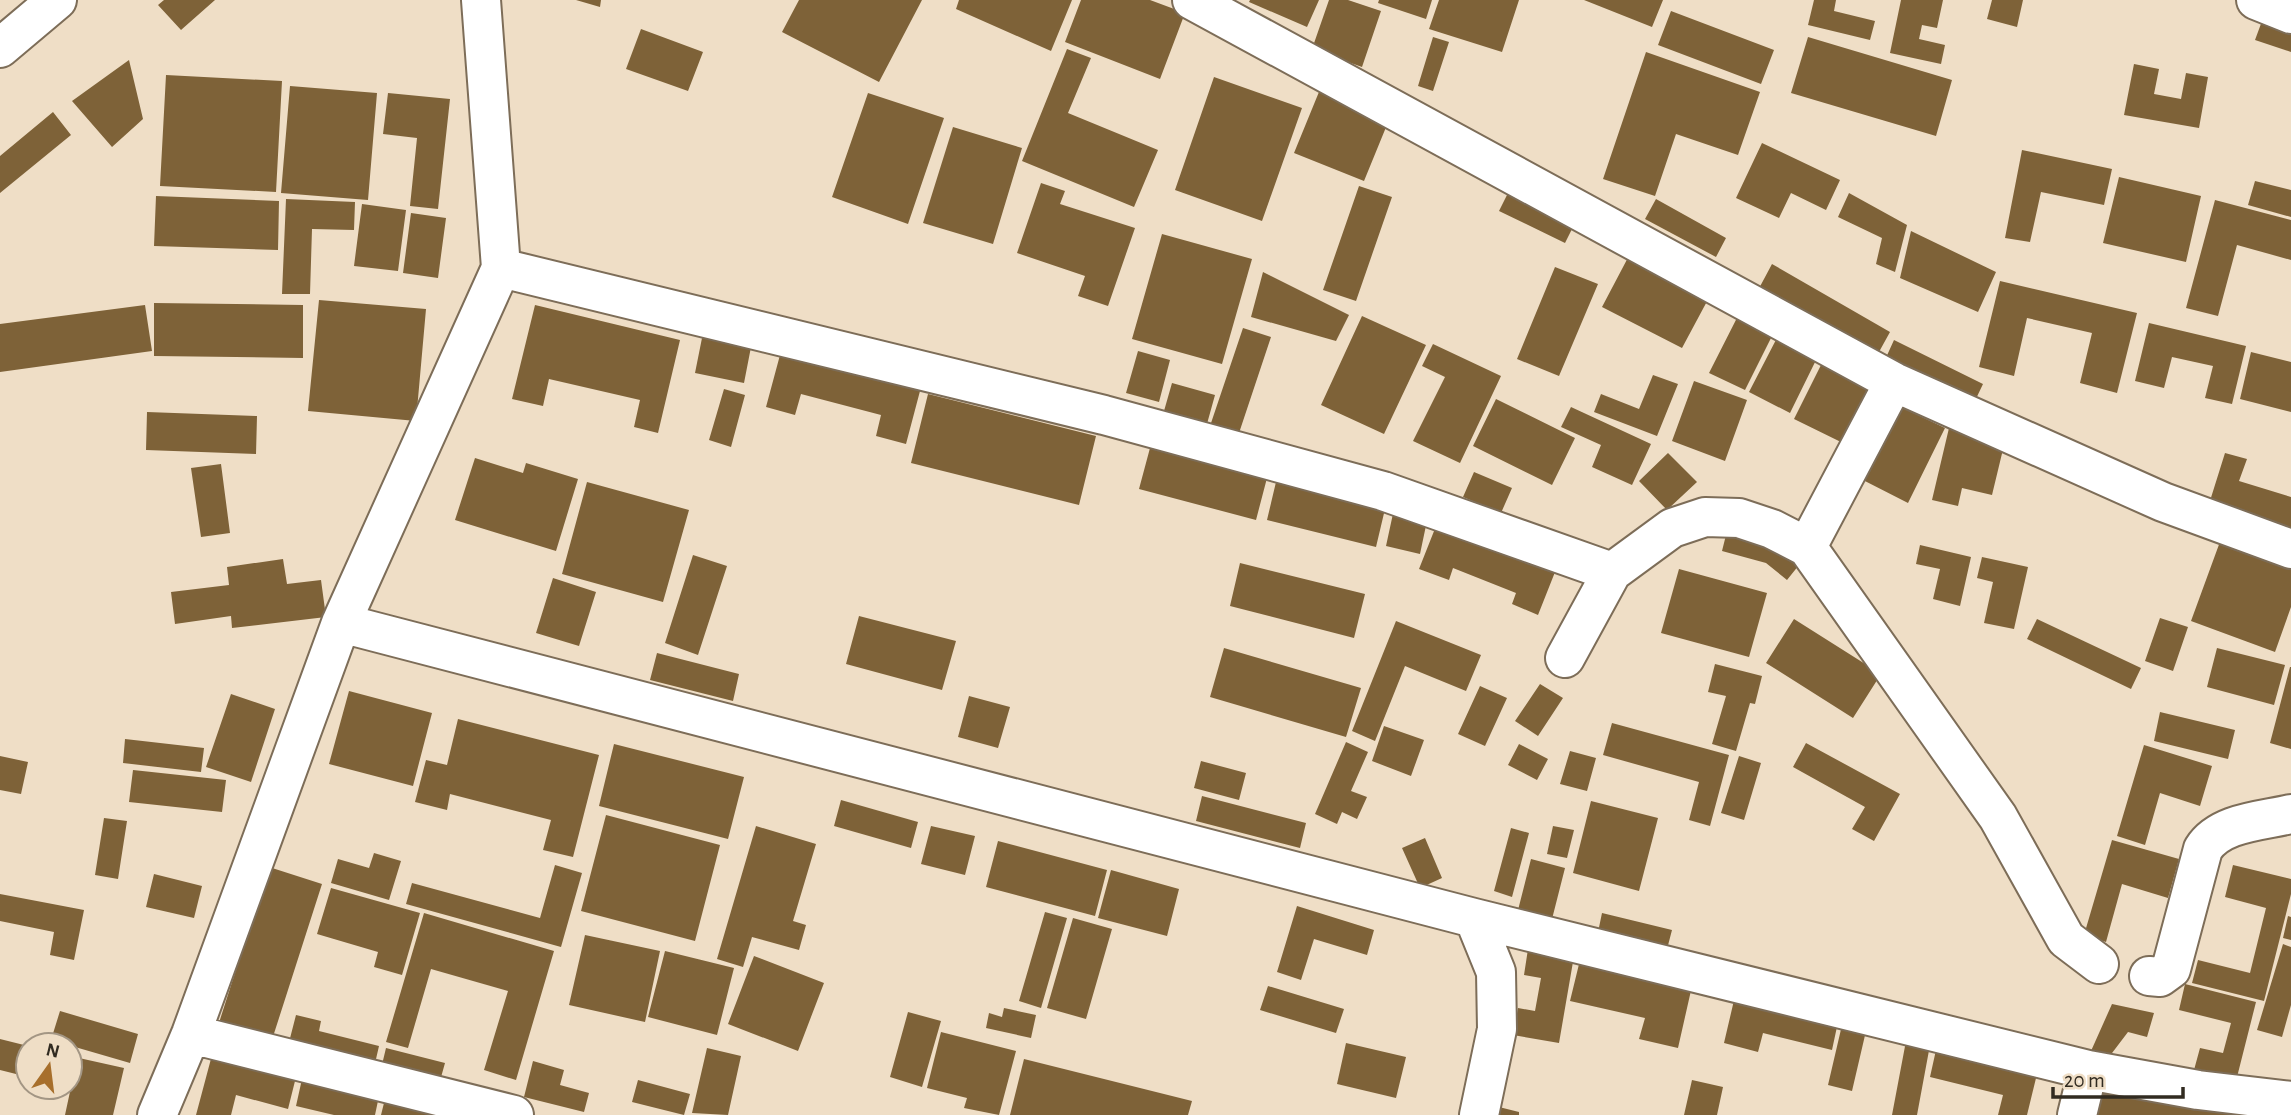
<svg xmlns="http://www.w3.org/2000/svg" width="2291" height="1115" font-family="'Alegreya Sans',sans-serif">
	<rect width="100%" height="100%" fill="#efdec6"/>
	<path fill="#7e6238" d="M164,0H215L181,30L158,5Z
		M576,0H601L600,7Z
		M799,0H922L879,82L782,32Z
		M959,0H1072L1051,51L956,9Z
		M1081,0H1150L1185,13L1160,79L1065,42Z
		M1250,0H1319L1307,27L1249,2Z
		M1329,0H1348L1381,11L1362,67L1312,49Z
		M1379,0H1432L1426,19L1378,3Z
		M1439,0H1519L1502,52L1429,29Z
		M1584,0H1663L1652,27Z
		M1814,0H1836L1834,11L1875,21L1870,40L1808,25Z
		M1901,0H1943L1937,28L1922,25L1919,39L1945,45L1941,64L1890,53Z
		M1992,0H2023L2017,27L1987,19Z
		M1671,11L1774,50L1761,84L1658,45Z
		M2262,21L2291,30V52L2255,40Z
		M641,29L703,52L688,91L626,69Z
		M1433,37L1449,42L1433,91L1418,86Z
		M1808,37L1952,80L1936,136L1791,93Z
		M1067,49L1091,58L1068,113L1158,150L1134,207L1022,161Z
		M1646,52L1760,92L1738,155L1676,134L1655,196L1603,179Z
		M129,60L143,119L112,147L72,101Z
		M2134,64L2159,69L2154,94L2181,99L2186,73L2208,77L2199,128L2124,115Z
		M166,75L282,81L276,192L160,186Z
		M1214,77L1302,108L1262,221L1175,190Z
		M290,86L377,93L368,200L281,193Z
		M1321,87L1391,115L1364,181L1294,153Z
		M388,93L450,99L438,209L410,206L417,138L383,134Z
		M868,93L944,118L908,224L832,197Z
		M53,112L71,135L0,193V156Z
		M953,127L1022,148L993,244L923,223Z
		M1762,143L1840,180L1826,210L1791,193L1779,218L1736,198Z
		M2022,150L2112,169L2104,205L2041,192L2030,242L2005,238Z
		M2119,177L2201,196L2186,262L2103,243Z
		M2255,181L2291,190V217L2248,205Z
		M1041,183L1065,191L1060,204L1135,228L1108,306L1078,296L1085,276L1017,253Z
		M1359,186L1392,197L1356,301L1323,290Z
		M1511,187L1577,219L1565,243L1499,211Z
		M1849,193L1907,225L1895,272L1876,264L1882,238L1838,217Z
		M156,196L279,201L278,250L154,246Z
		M286,199L355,202L354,230L312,229L310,294H282Z
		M1656,199L1726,238L1716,257L1645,219Z
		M2215,200L2291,220V260L2237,245L2218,316L2186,308Z
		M362,204L406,210L398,271L354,266Z
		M411,213L446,218L438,278L403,273Z
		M1911,231L1996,272L1978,312L1900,278Z
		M1162,234L1252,259L1222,364L1132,339Z
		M1632,250L1712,292L1682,348L1602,307Z
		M1772,264L1890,332L1874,361L1756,294Z
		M1555,267L1598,284L1559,376L1517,359Z
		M1263,272L1349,315L1336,341L1251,317Z
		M2000,281L2137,313L2117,393L2080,383L2092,333L2027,318L2014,376L1979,367Z
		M319,300L426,309L416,421L308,411Z
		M154,303L303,305V358L154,356Z
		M145,305L152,351L0,372V324Z
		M535,305L680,340L658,433L634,427L640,400L549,379L543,406L512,399Z
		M1742,308L1777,326L1745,390L1709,373Z
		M1362,316L1426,345L1384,434L1321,405Z
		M2149,323L2246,346L2232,404L2205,398L2213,366L2172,357L2164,388L2135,381Z
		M1243,328L1271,337L1237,439L1209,429Z
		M1779,334L1819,354L1790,413L1749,392Z
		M702,338L751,347L744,383L695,373Z
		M1894,340L1983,384L1973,405L1884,362Z
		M1433,344L1501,376L1460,463L1413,441L1445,377L1422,366Z
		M1138,351L1170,360L1159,402L1126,393Z
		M2251,352L2291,362V412L2240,399Z
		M780,355L920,391L906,444L876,436L881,415L801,394L795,415L766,407Z
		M1825,357L1878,383L1847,445L1794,419Z
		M1653,375L1678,384L1657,436L1594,412L1601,394L1639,409Z
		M1694,381L1747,400L1725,461L1672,441Z
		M1172,383L1215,395L1205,431L1162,418Z
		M724,389L745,395L731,447L709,440Z
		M928,394L1096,436L1079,505L911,463Z
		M1496,399L1575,438L1552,485L1473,446Z
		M1897,405L1945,428L1908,503L1859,478Z
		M1571,407L1651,444L1632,485L1592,467L1601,445L1561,427Z
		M147,412L257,416L256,454L146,450Z
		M1949,428L2005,441L1992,495L1962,488L1958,506L1932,500Z
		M1150,448L1267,478L1256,520L1139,489Z
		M1668,453L1697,482L1667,510L1639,481Z
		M2225,453L2247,459L2239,481L2291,497V530L2209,504Z
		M475,458L523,473L526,463L578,479L556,551L455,520Z
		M221,464L230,533L201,537L191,468Z
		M1474,472L1512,488L1501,513L1463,497Z
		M587,482L689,510L663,602L562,574Z
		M1276,482L1385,509L1376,547L1267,520Z
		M1394,509L1428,516L1420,554L1386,546Z
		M1438,521L1557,567L1538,615L1512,604L1516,593L1453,568L1449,580L1419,569Z
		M1727,531L1777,544L1799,565L1787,580L1766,563L1722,551Z
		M2221,539L2291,564V607L2275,652L2191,621Z
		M1920,545L1971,557L1960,606L1933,599L1940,569L1916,564Z
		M693,555L727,566L698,655L665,643Z
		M1982,557L2028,567L2014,629L1984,623L1993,582L1977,578Z
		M283,559L287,584L321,580L326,617L232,628L231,616L175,624L171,592L229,585L227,567Z
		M1240,563L1365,594L1354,638L1230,606Z
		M1679,569L1767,593L1749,657L1661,633Z
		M553,578L596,592L579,646L536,633Z
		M859,616L956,641L942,690L846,664Z
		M2160,618L2188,627L2173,671L2145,661Z
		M1794,619L1881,674L1853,718L1766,663Z
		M2037,619L2141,668L2131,689L2027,639Z
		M1396,621L1481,655L1466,691L1405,666L1375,741L1352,731Z
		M1224,648L1361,688L1346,737L1210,697Z
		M2217,648L2285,665L2274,705L2207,687Z
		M657,653L739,674L733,701L650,680Z
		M1715,664L1762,676L1755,704L1750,703L1736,751L1712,744L1726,696L1708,692Z
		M2290,667H2291V749L2270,743Z
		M1540,684L1563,698L1538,736L1515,721Z
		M1480,686L1507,698L1485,746L1458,734Z
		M349,691L432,713L413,786L329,764Z
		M231,694L275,709L251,782L206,767Z
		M969,696L1010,707L998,748L958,737Z
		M2160,712L2235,730L2228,759L2154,741Z
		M458,719L599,755L573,857L543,850L551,820L450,794L447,810L415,802L426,760L447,765Z
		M1612,723L1729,755L1710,826L1689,820L1699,782L1603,755Z
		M1384,726L1424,740L1411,776L1372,761Z
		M125,739L204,748L201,772L123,763Z
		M1346,742L1368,752L1351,791L1367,797L1357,819L1342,812L1337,824L1315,814Z
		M1806,743L1900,794L1874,841L1852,829L1865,807L1793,767Z
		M614,744L744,777L728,839L599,806Z
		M1519,744L1548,759L1537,780L1508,765Z
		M2144,745L2212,766L2200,806L2160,793L2145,845L2117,836Z
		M1570,751L1596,758L1587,791L1560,784Z
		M0,756L28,762L21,794L0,790Z
		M1739,756L1761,763L1744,820L1721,813Z
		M1201,761L1246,773L1239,800L1194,788Z
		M133,770L226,780L222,812L129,802Z
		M1202,796L1306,823L1300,848L1196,821Z
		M841,800L918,822L911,848L834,826Z
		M1591,801L1658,818L1639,891L1573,873Z
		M606,815L720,845L695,941L581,911Z
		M104,818L127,821L118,879L95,875Z
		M756,826L816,844L793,921L806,925L799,950L752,937L743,967L717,959Z
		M931,826L975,836L965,875L921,864Z
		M1553,826L1574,830L1567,858L1547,854Z
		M1511,828L1529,833L1512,897L1494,891Z
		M1425,838L1442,878L1420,888L1402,848Z
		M2112,840L2179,859L2168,898L2122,884L2106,942L2084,935Z
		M998,841L1107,870L1095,916L986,887Z
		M374,853L401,861L389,900L331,883L338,859L369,868Z
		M1531,859L1565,868L1551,923L1517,914Z
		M555,865L582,873L561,947L406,904L412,883L540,918Z
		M2233,865L2291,879V894L2264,1001L2192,983L2198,960L2250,973L2266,908L2225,897Z
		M269,867L322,884L270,1046L217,1029Z
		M1111,870L1179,889L1167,936L1098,918Z
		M154,874L202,886L194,918L146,907Z
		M331,888L420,913L402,975L374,967L378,952L317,934Z
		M0,894L84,910L74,960L50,955L54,932L0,921Z
		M1297,906L1374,930L1367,955L1314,939L1301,980L1277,972Z
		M1045,912L1067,918L1041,1008L1019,1001Z
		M424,913L554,951L516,1080L484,1070L508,991L431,969L408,1048L386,1042Z
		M1602,913L1672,930L1666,953L1597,937Z
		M2288,916L2291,917V940L2283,938Z
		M1073,918L1112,929L1086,1019L1047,1008Z
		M585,935L660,951L645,1022L569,1005Z
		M2283,944L2291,947V1005L2282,1037L2257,1030Z
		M1528,949L1574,956L1559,1043L1513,1035L1518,1008L1535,1011L1541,978L1524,975Z
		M665,951L734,968L717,1035L648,1017Z
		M754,956L824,983L798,1051L728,1024Z
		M1580,960L1692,986L1678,1048L1639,1039L1645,1018L1570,1001Z
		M2185,984L2256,1002L2236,1081L2194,1070L2200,1048L2223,1053L2231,1023L2179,1010Z
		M1268,986L1344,1009L1336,1033L1260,1010Z
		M1735,996L1838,1022L1832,1050L1763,1033L1758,1052L1724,1043Z
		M2112,1004L2154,1013L2147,1037L2128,1032L2109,1057L2091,1051Z
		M1004,1008L1036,1015L1031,1038L986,1028L989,1013L1002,1017Z
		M60,1011L138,1034L130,1063L51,1040Z
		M908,1012L941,1021L922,1087L890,1077Z
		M296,1015L321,1021L319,1031L379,1046L373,1072L287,1050Z
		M1842,1025L1866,1031L1852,1091L1828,1085Z
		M941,1032L1016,1051L999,1115L964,1108L967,1098L927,1088Z
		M0,1039L28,1046V1077L0,1070Z
		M1906,1041L1930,1045L1917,1115H1892Z
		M1346,1043L1406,1057L1396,1098L1337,1084Z
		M386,1048L445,1063L438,1088L380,1073Z
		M707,1048L741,1056L728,1115L692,1113Z
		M1936,1050L2037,1074L2027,1115H1998L2003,1095L1930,1077Z
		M212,1055L296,1077L288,1109L236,1095L231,1115H196Z
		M70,1056L124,1068L113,1115H65L71,1087Z
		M1024,1059L1192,1101L1188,1115H1010Z
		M533,1061L564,1070L560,1085L589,1093L584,1112L524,1097Z
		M302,1079L379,1096L375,1115H334L296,1106Z
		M638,1080L690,1094L684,1115L632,1102Z
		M1692,1080L1723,1087L1717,1115H1684Z
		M2093,1087L2264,1115H2089Z
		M385,1099L446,1115H381Z
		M1491,1105L1519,1112V1115H1489Z"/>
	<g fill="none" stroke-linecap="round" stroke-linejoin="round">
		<defs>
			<path id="street" d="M1192,0L1894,382L2163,502L2291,549
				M2256,0L2291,14
				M501,268L1104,415L1383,491L1612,572
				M1807,547L1894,382
				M341,623L1474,918L2088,1070L2198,1090L2291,1101
				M1565,658L1612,572L1672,528L1705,517L1739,518L1772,529L1807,547L1998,817L2066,939L2099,964
				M1474,918L1496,972L1497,1029L1479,1115
				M2149,976L2160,977L2171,969L2203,849C2220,822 2262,821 2291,814
				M191,1034L514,1115
				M157,1115L191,1034L341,623L501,268L481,0
				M2077,1115L2088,1070"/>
			<path id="secondary" d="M0,48L57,0"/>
		</defs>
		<use href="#street" stroke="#7d6d58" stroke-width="42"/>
		<use href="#secondary" stroke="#7d6d58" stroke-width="42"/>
		<use href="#street" stroke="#fff" stroke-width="38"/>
		<use href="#secondary" stroke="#fff" stroke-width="38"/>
	</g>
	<g transform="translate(49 1066) rotate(14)"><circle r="33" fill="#efdec6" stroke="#a39684" stroke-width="2"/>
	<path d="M0-5L12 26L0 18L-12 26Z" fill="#a76f2c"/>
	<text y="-10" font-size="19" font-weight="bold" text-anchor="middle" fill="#312b21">N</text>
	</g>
	<path d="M2053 1087v10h130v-10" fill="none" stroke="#312b21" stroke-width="3.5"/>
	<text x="2064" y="1087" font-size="21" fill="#312b21" stroke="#efdec6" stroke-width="5" paint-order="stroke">20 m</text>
</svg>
